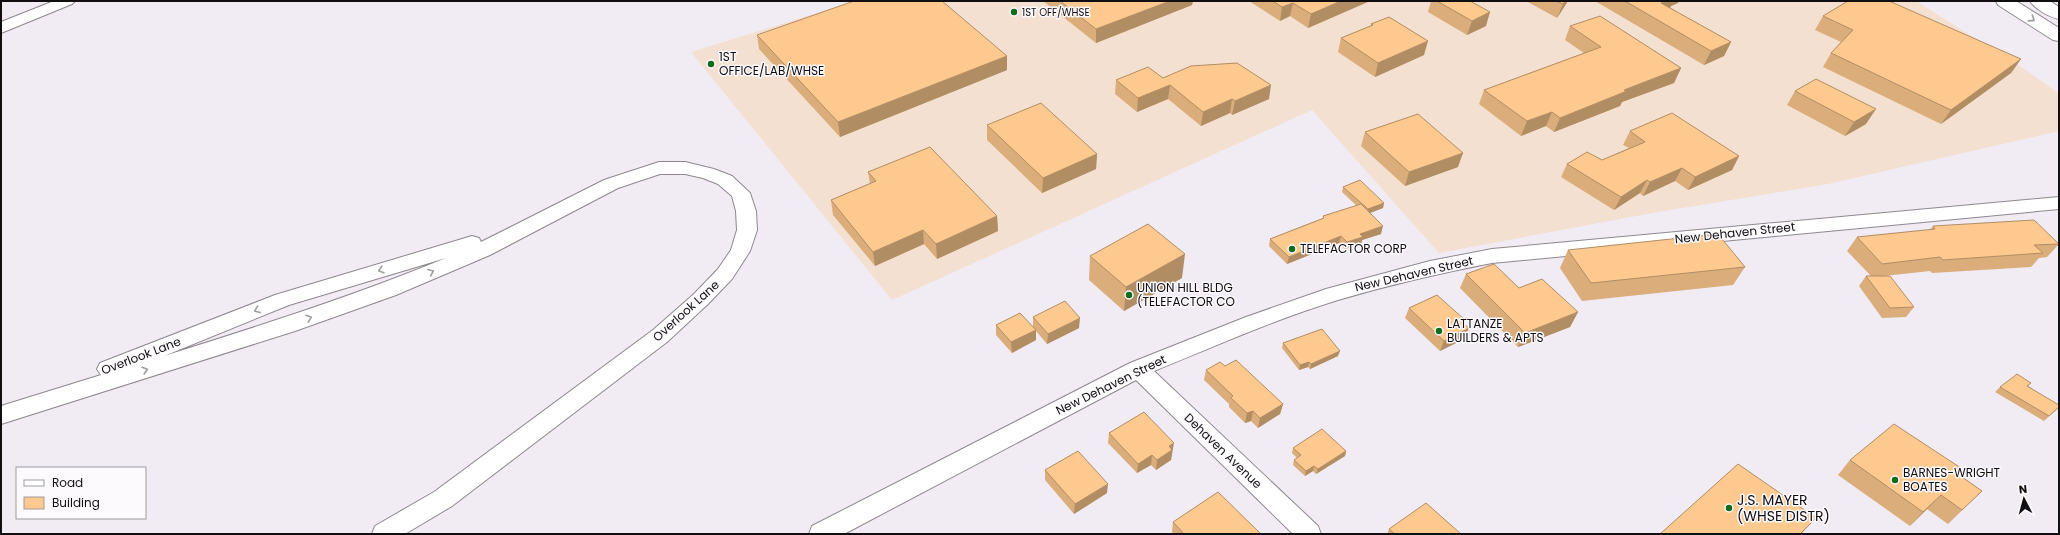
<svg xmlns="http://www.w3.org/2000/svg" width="2060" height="535" font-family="Poppins,sans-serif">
	<rect width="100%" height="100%" fill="#f1ebf3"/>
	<path fill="#f4e0d0" d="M856,1H1916L2029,72L2059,94V131L1828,184L1652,213L1439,253L1312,110L892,300L691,52Z"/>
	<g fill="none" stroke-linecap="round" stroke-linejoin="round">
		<defs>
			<path id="minor" d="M54,1H75L72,4L1,33V22Z
				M659,162H685L714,169L732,176L750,193L756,211L757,230L750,251L732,279L708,304L667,342L452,506L405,534H372L375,526L434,492L653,330L694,294L718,269L731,250L737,230L736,211L732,196L718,184L703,178L685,174H660L618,188L490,255L396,295L295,331L1,424V406L101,375L97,369L100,363L275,295L472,236L479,238L481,242L604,180ZM446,258C354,296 259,326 164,356L289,305Z
				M2059,197V209L1492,263C1440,273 1389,285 1338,300C1276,319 1215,346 1154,371L1318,526L1321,534H1293L1136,380L844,534H809L812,526L1130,363L1246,317L1326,289L1430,261L1492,249Z"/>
			<path id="motorway" d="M1996,1H2016L2059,28V41L2053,40L1998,5Z
				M2030,1H2050L2059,7V19C2049,17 2035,9 2030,1Z"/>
		</defs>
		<use href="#minor" stroke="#8d888f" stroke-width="2"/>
		<use href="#motorway" stroke="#8d888f" stroke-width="2"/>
		<use href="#minor" fill="#fff" fill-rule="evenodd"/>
		<use href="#motorway" fill="#fff" fill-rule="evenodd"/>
	</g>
	<path fill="#daad7b" d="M1043,1H1193L1192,5L1096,43Z
		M1249,1H1370L1308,28L1290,16L1280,21Z
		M1431,1H1470L1486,26L1467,35L1428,12Z
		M1526,1H1568L1557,18Z
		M1595,1H1679L1678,3L1671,6L1670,8L1731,42L1724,56L1704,65Z
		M1823,16L2021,59L2011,73L1941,124L1823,67L1831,53L1841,42L1815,30Z
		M1371,24L1424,55L1375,77L1338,52L1341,38L1371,26Z
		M1570,26L1681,68L1674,83L1622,102L1620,106L1554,132L1546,126L1521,136L1479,104L1484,90L1584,53L1565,40Z
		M757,35L1007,56V70L840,137L759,49Z
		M1163,78L1269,99L1232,115L1230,113L1201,126L1168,99L1137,112L1115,94L1116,80Z
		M1795,91L1866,124L1845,136L1787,105Z
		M987,125L1097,154L1096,169L1042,193L987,140Z
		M1630,131L1739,156L1732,170L1688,190L1675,181L1643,196L1640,193L1614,210L1561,177L1567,164L1602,160L1629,148L1623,145Z
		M1365,132L1458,167L1405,186L1361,146Z
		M868,172L997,216L998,231L937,259L924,244L875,266L833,215L831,200L870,184Z
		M1343,187L1384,203L1383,208L1370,213L1381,234L1362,240L1361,244L1345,249L1339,243L1287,264L1269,246L1270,239L1323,218V216L1357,206L1342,192Z
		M1933,226L2059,244L2047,257L2039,258L2031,267L1932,273L1930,271L1884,276L1914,307L1906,317L1882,318L1859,286L1866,276H1871L1847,251L1857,237L1930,230Z
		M1568,250L1745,267L1733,285L1582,301L1560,268Z
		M1090,256L1182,278L1124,311L1089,280Z
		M1466,274L1519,288L1578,312L1570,327L1518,347L1460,288Z
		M1409,308L1465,320L1464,324V339L1440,351L1405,318Z
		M1033,317L1079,328L1047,344L1036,331V340L1012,353L996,335V325L1033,326Z
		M1283,343L1338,356L1310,369L1308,367L1299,370L1282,348Z
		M1225,366L1283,404L1280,414L1258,428L1251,421L1245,423L1229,407V404L1204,380L1206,370Z
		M2031,383L2028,386L2059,407L2044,421L1995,392L2000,387Z
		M1109,433L1172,453L1171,460L1156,470L1151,465L1137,473L1108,443Z
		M1293,448L1346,451L1345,456L1316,474L1313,471L1305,476L1293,465L1294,460L1297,458L1292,453Z
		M1850,460L1967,472L1962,477L1982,491L1948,524L1927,509L1910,526L1838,475Z
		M1045,470L1107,493L1074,514L1045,480Z
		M1173,522L1261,534H1174L1172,532Z
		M1389,529L1461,534H1387Z"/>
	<path fill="#b18d64" d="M1170,1H1193L1192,5L1096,43V29Z
		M1341,1H1370L1308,28L1311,14Z
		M1565,1H1568L1557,18L1563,4Z
		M1666,1H1679L1678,3L1671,6L1668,12L1661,3Z
		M1293,3L1290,16L1280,21L1282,7Z
		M1490,12L1486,26L1467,35L1472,21Z
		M1428,41L1424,55L1375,77L1378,63Z
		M1731,42L1724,56L1704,65L1711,51Z
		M1007,56V70L840,137L838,122Z
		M2021,59L2011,73L1941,124L1951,110Z
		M1681,68L1674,83L1622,102L1620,106L1554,132L1560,118L1624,90Z
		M1170,85L1168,99L1137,112L1138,98Z
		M1271,85L1269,99L1232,115L1235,101Z
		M1232,99L1230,113L1201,126L1203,112Z
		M1876,109L1866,124L1845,136L1854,122Z
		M1552,112L1546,126L1521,136L1527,121Z
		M1463,153L1458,167L1405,186L1409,172Z
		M1097,154L1096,169L1042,193L1043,178Z
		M1739,156L1732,170L1688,190L1695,177Z
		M1682,168L1675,181L1643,196L1650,182Z
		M1647,180L1640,193L1614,210L1621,197Z
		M1384,203L1383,208L1367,214L1368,209Z
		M997,216L998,231L937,259L936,244Z
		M1383,226L1381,234L1362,240L1361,244L1345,249L1347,242L1360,234Z
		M923,230L924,244L875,266L873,252Z
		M1341,236L1339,243L1287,264L1289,257Z
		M1185,254L1182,278L1124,311L1126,287Z
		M1578,312L1570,327L1518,347L1525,333Z
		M1080,318L1079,328L1047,344L1048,334Z
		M1469,328L1464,339L1440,351L1444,341Z
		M1036,330V340L1012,353L1011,342Z
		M1340,351L1338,356L1310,369L1311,364Z
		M1309,362L1308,367L1299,370L1300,365Z
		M1283,404L1280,414L1258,428L1260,418Z
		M1253,411L1251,421L1245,423L1247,413Z
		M1174,443L1171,460L1156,470L1157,460L1169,446Z
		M1346,451L1345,456L1316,474L1318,469Z
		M1152,455L1151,465L1137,473L1138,464Z
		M1314,466L1313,471L1305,476L1306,471Z
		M1108,484L1107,493L1074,514L1075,504Z
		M1941,495L1910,526L1923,512Z
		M1816,518L1801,534H1800Z"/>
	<path fill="#fdc98f" stroke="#b18d64" d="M854,1H942L1007,56L838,122L757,35Z
		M1060,1H1170L1096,29Z
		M1273,1H1341L1311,14L1293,3L1282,7Z
		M1437,1H1470L1490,12L1472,21Z
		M1556,1H1565L1563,4Z
		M1625,1H1667L1661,3L1731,42L1711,51Z
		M1848,1H1889L2021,59L1951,110L1831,53L1853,30L1823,16Z
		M1600,16L1681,68L1624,90L1627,91L1560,118L1552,112L1527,121L1484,90L1601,47L1570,26Z
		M1389,17L1428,41L1378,63L1341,38L1373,25L1371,24Z
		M1237,63L1271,85L1235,101L1232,99L1203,112L1170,85L1138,98L1116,80L1148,67L1163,78L1191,66Z
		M1816,79L1876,109L1854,122L1795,91Z
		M1041,103L1097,154L1043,178L987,125Z
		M1672,113L1739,156L1695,177L1682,168L1650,182L1647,180L1621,197L1567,164L1587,152L1602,160L1645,142L1630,131Z
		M1418,114L1463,153L1409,172L1365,132Z
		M930,147L997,216L936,244L923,230L873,252L831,200L876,181L868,172Z
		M1360,180L1384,203L1368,209L1343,187Z
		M1361,204L1383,226L1360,234L1363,237L1347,242L1341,236L1289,257L1270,239L1324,218L1323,216Z
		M2034,220L2059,244L2034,245L2043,253L1943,260L1940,257L1882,264L1857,237L1935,229L1933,226Z
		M1148,224L1185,254L1126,287L1090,256Z
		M1718,234L1745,267L1591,283L1568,250Z
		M1494,264L1519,288L1542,279L1578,312L1525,333L1466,274Z
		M1866,276H1890L1914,307L1890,308Z
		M1437,295L1465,320L1461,322L1469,328L1444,341L1409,308Z
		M1065,301L1080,318L1048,334L1033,317Z
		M1020,313L1036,330L1011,342L996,325Z
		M1322,329L1340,351L1311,364L1309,362L1300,365L1283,343Z
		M1236,360L1283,404L1260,418L1253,411L1247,413L1231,398L1233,396L1206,370L1220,362L1225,366Z
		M2017,374L2031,383L2027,386L2059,405V407L2049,416L2000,387Z
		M1144,412L1174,443L1169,446L1172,450L1157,460L1152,455L1138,464L1109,433Z
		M1894,424L1967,472L1962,477L1982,491L1962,510L1941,495L1923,512L1850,460Z
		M1322,429L1346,451L1318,469L1314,466L1306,471L1294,460L1301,455L1293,448Z
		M1078,451L1108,484L1075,504L1045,470Z
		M1738,464L1816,518L1800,534H1660Z
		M1218,492L1261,534H1184L1173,522Z
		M1426,503L1461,534H1395L1389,529Z"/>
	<defs><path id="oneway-chevron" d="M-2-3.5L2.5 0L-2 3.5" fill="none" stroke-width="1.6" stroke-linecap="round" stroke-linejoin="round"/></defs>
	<g stroke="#9f9f9f">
		<use href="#oneway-chevron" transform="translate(2032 19) rotate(33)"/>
		<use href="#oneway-chevron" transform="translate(381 270) rotate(163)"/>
		<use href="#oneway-chevron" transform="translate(431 272) rotate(-23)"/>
		<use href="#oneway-chevron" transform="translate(257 310) rotate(159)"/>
		<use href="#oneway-chevron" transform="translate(309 318) rotate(-19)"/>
		<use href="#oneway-chevron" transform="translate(145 370) rotate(-17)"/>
	</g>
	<g fill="#0a6e1c" stroke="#fdfafe" stroke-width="1.5">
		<circle cx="1014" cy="12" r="4"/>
		<circle cx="711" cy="64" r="4"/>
		<circle cx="1292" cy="249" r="4"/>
		<circle cx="1129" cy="295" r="4"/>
		<circle cx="1439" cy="331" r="4"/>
		<circle cx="1895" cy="480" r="4"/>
		<circle cx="1729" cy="508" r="4"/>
	</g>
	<g text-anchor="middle" stroke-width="3" stroke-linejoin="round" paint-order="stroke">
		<g font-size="10" fill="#100e10" stroke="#fdfafe" text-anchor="start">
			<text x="1022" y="16">1ST OFF/WHSE</text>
		</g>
		<g font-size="12" fill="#100e10" stroke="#fdfafe" text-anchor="start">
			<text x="719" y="61">1ST<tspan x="719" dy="14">OFFICE/LAB/WHSE</tspan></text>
			<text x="1300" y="253">TELEFACTOR CORP</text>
			<text x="1137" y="292">UNION HILL BLDG<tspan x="1137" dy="14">(TELEFACTOR CO</tspan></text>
			<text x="1447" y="328">LATTANZE<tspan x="1447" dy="14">BUILDERS &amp; APTS</tspan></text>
			<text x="1903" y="477">BARNES-WRIGHT<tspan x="1903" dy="14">BOATES</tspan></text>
		</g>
		<g font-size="12" fill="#100e10" stroke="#fdfafe">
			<text transform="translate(1735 233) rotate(-6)" y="4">New Dehaven Street</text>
			<text transform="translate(1414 274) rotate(-13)" y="4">New Dehaven Street</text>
			<text transform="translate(686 311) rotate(-42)" y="4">Overlook Lane</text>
			<text transform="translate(141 356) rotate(-21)" y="4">Overlook Lane</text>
			<text transform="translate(1111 385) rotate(-26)" y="4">New Dehaven Street</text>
			<text transform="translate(1223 451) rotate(44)" y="4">Dehaven Avenue</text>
		</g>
		<g font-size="14" fill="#100e10" stroke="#fdfafe" text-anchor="start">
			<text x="1737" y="505">J.S. MAYER<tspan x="1737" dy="16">(WHSE DISTR)</tspan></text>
		</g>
	</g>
	<rect width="2060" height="535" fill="none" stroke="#100e10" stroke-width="4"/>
	<rect x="16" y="467" width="130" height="52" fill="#fdfafe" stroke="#9e9c9f"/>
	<rect x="24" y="480" width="20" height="6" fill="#ffffff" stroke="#9e9c9f"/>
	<text x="52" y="487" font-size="12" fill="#100e10">Road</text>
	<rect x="24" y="497" width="20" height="12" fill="#fdc98f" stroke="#9e9c9f"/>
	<text x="52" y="507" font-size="12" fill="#100e10">Building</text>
	<g transform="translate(2024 499) rotate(354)" stroke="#fdfafe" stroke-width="3" paint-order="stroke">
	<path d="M0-3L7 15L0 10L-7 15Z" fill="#100e10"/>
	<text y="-6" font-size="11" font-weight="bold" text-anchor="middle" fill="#100e10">N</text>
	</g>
</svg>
